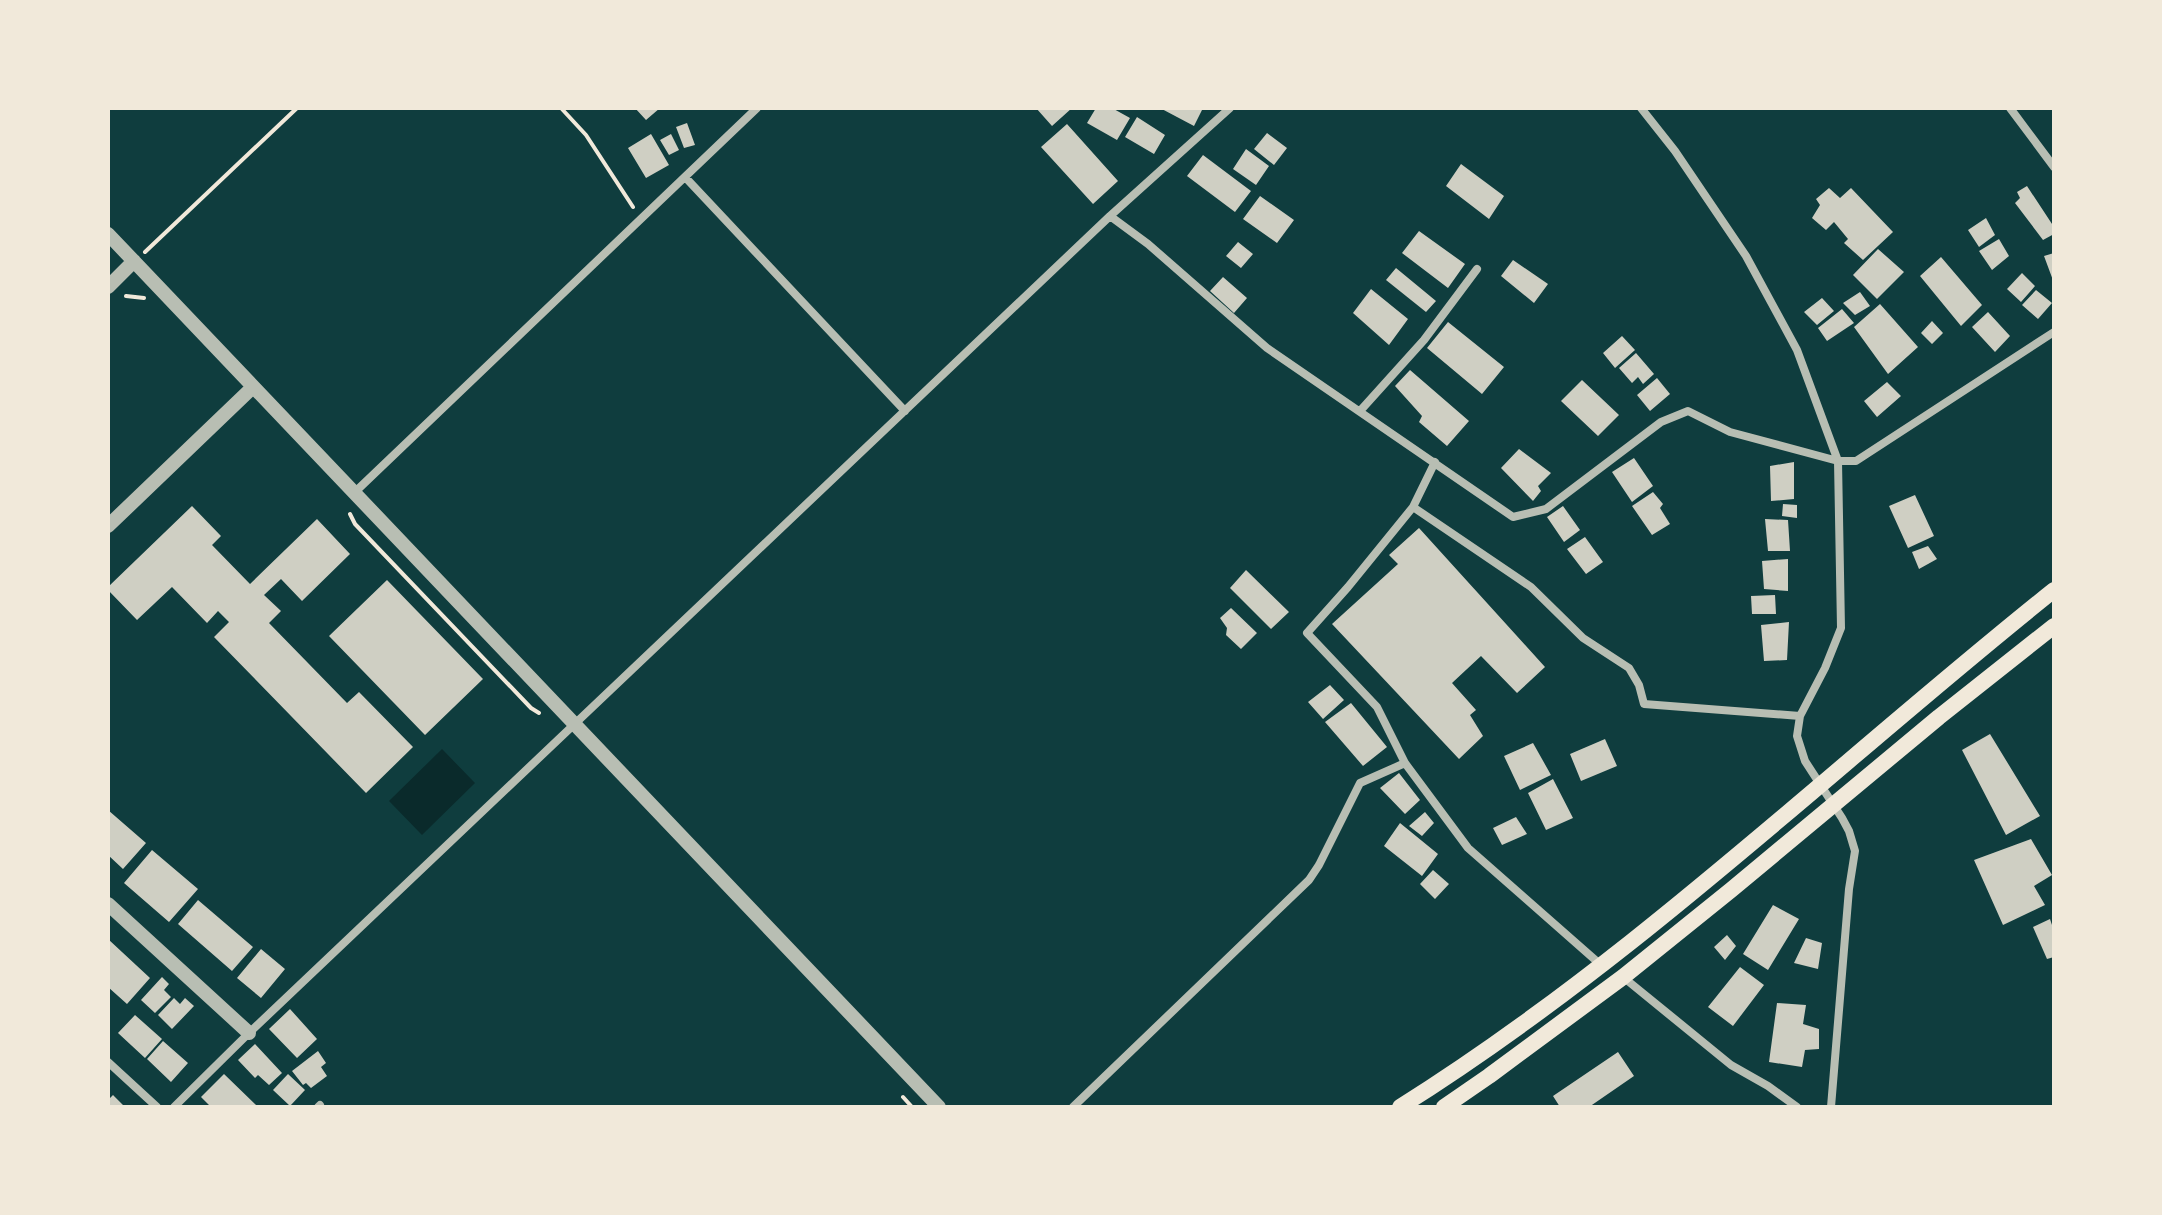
<svg xmlns="http://www.w3.org/2000/svg" width="2162" height="1215" font-family="'Libre Baskerville',serif">
	<rect width="100%" height="100%" fill="#0f3d3e"/>
	<path fill="#0a2a2b" d="M442,749L475,783L422,835L389,801Z"/>
	<path fill="#cfcfc3" d="M635,108H660L646,120Z
		M1036,108H1072L1052,126Z
		M1096,108H1112L1130,118L1117,140L1087,123Z
		M1160,108H1203L1194,126Z
		M1137,117L1165,135L1154,154L1125,137Z
		M687,123L695,145L684,148L676,127Z
		M1067,124L1118,181L1093,204L1041,147Z
		M1267,133L1287,148L1274,165L1254,149Z
		M651,134L669,165L646,178L628,148Z
		M671,134L679,150L669,155L660,140Z
		M1246,149L1269,166L1256,185L1233,169Z
		M1203,155L1251,191L1235,212L1187,176Z
		M1461,164L1504,196L1489,219L1446,186Z
		M2027,186L2054,227V234L2043,240L2015,203L2020,198L2017,192Z
		M1829,188L1840,198L1851,188L1893,232L1863,260L1844,243L1848,239L1834,222L1826,230L1812,218L1820,205L1816,199Z
		M1260,196L1294,220L1277,243L1243,219Z
		M1986,218L1995,235L1979,247L1968,230Z
		M1419,231L1465,264L1448,288L1402,253Z
		M1999,239L2009,256L1992,270L1979,251Z
		M1238,242L1253,254L1241,268L1226,256Z
		M1878,249L1904,272L1877,299L1853,275Z
		M2054,253V283L2044,256Z
		M1941,257L1982,305L1961,326L1920,276Z
		M1513,260L1548,284L1534,303L1501,276Z
		M1396,268L1436,301L1426,312L1386,280Z
		M2022,273L2035,286L2021,302L2007,289Z
		M1223,277L1247,298L1234,313L1210,291Z
		M1371,289L1408,319L1389,345L1353,313Z
		M2036,290L2052,303L2038,319L2022,305Z
		M1860,292L1870,306L1855,315L1843,303Z
		M1822,298L1834,311L1817,325L1804,312Z
		M1880,304L1918,347L1888,374L1854,327Z
		M1842,309L1854,323L1827,341L1818,328Z
		M1988,312L2010,336L1995,352L1972,327Z
		M1932,321L1943,333L1932,344L1921,333Z
		M1448,322L1504,367L1482,394L1427,348Z
		M1622,336L1635,350L1615,368L1603,353Z
		M1636,353L1654,374L1643,384L1638,377L1632,383L1619,368Z
		M1410,370L1469,421L1447,446L1419,422L1422,416L1395,386Z
		M1657,378L1670,394L1650,411L1637,395Z
		M1582,380L1619,415L1598,436L1561,401Z
		M1887,382L1901,396L1877,417L1864,401Z
		M1519,449L1551,473L1538,486L1541,491L1533,501L1501,468Z
		M1634,458L1653,486L1632,502L1612,472Z
		M1794,462V499L1771,501L1770,466Z
		M1653,492L1663,504L1660,508L1670,524L1652,535L1632,506Z
		M1915,495L1934,536L1908,548L1889,506Z
		M1783,504L1797,505V518L1782,516Z
		M192,506L221,536L212,545L250,584L317,519L350,554L302,601L281,579L264,595L281,611L269,623L347,703L359,692L413,747L366,793L214,637L229,622L218,611L207,623L172,587L137,620L108,590V587Z
		M1563,506L1580,530L1564,542L1547,517Z
		M1765,519L1788,520L1790,551H1768Z
		M1419,528L1545,667L1517,693L1481,656L1452,683L1476,710L1470,715L1483,736L1459,759L1332,624L1398,564L1389,555Z
		M1585,537L1603,562L1586,574L1567,549Z
		M1928,546L1937,559L1919,569L1912,552Z
		M1788,559V591L1764,589L1762,561Z
		M1246,570L1289,612L1271,629L1230,588Z
		M387,580L483,679L425,735L329,636Z
		M1775,595L1776,614H1752L1751,596Z
		M1231,608L1257,633L1241,649L1226,635L1227,628L1220,618Z
		M1789,622L1787,660L1764,661L1761,625Z
		M1330,685L1344,700L1323,719L1308,702Z
		M1351,703L1387,747L1363,766L1325,722Z
		M1990,734L2040,816L2006,835L1962,750Z
		M1605,739L1617,766L1581,781L1570,754Z
		M1533,743L1551,775L1520,790L1504,756Z
		M1399,773L1420,800L1405,814L1380,788Z
		M1553,779L1573,818L1546,830L1528,793Z
		M108,810L146,843L123,869L108,855Z
		M1425,812L1434,823L1422,836L1409,826Z
		M1516,817L1527,834L1502,845L1493,828Z
		M1400,823L1438,854L1422,876L1384,846Z
		M2031,839L2052,875L2034,886L2045,905L2003,925L1974,860Z
		M152,850L198,889L169,922L124,883Z
		M1433,870L1449,884L1435,899L1420,884Z
		M198,900L253,947L232,971L178,924Z
		M1773,905L1799,919L1768,970L1743,954Z
		M2050,919L2054,931V957L2047,959L2033,927Z
		M1727,935L1736,946L1725,960L1714,947Z
		M1806,938L1822,943L1818,969L1794,963Z
		M108,939L150,978L127,1004L108,987Z
		M261,949L285,969L261,998L237,978Z
		M1740,967L1764,985L1733,1026L1708,1007Z
		M162,977L169,984L164,990L171,997L155,1013L141,1000Z
		M174,998L180,1004L185,998L194,1006L172,1029L158,1015Z
		M1777,1003L1806,1005L1803,1024L1819,1029V1049L1805,1050L1802,1067L1769,1062Z
		M290,1009L317,1039L297,1058L269,1029Z
		M135,1015L162,1039L145,1058L118,1033Z
		M163,1041L188,1063L171,1082L147,1059Z
		M255,1044L282,1073L269,1085L258,1075L255,1078L238,1060Z
		M318,1051L326,1063L321,1067L327,1076L311,1088L306,1083L303,1085L292,1071Z
		M1618,1052L1634,1076L1589,1107H1560L1553,1096Z
		M224,1074L258,1107H211L201,1097Z
		M288,1074L305,1090L290,1106L273,1090Z
		M113,1095L125,1107H108V1100Z"/>
	<g fill="none" stroke-linecap="round" stroke-linejoin="round">
		<path stroke="#f1e9da" stroke-width="4" d="M561,108L586,135L633,207
			M145,252L297,108
			M126,296L144,298
			M350,514L355,524L531,708L539,713
			M903,1097L912,1107"/>
		<path stroke="#b8beb3" stroke-width="8" d="M1641,108L1675,151L1746,256L1797,350L1838,461L1841,628L1825,668L1800,716L1797,736L1805,761L1842,818L1849,831L1855,851L1849,889L1831,1107
			M2010,108L2054,167
			M685,177L905,411
			M1110,216L1148,244L1267,348L1513,517L1546,509L1661,422L1688,411L1730,432L1838,461H1856L2054,332
			M1360,411L1424,340L1477,269
			M354,493L757,108
			M1413,507L1531,587L1583,638L1629,668L1639,685L1644,704L1800,716
			M1405,763L1468,848L1601,965
			M1623,977L1731,1065L1768,1086L1797,1107
			M108,1062L157,1107
			M174,1107L249,1033L1110,216L1230,108
			M318,1107L320,1105
			M1073,1107L1309,880L1319,865L1360,783L1405,763L1377,707L1307,633L1348,587L1413,507L1435,462"/>
		<path stroke="#b8beb3" stroke-width="14" d="M108,234L939,1107
			M108,287L134,261
			M108,526L253,387
			M108,904L249,1033"/>
		<path stroke="#f1e9da" stroke-width="16" d="M1400,1107C1636,959 1837,763 2054,590
			M1444,1107L1489,1076L1623,977L1731,890L1939,717L2054,626"/>
	</g>
	<rect width="2162" height="1215" fill="none" stroke="#f1e9da" stroke-width="220"/>
</svg>
